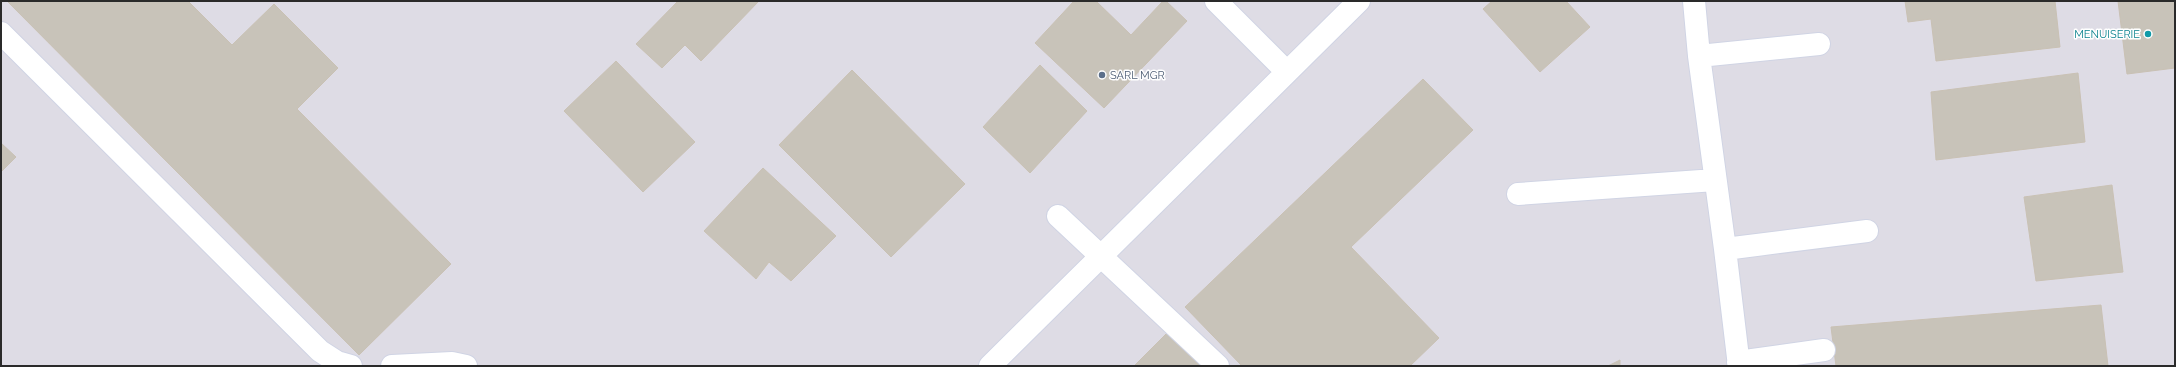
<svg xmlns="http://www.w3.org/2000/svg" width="2176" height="367" font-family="Raleway,sans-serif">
	<rect width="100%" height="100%" fill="#ede5db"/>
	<path fill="#dedce5" d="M1,1H2175V366H1Z"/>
	<path fill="#c8c3b9" stroke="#c9c1b4" d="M7,1H188L232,45L274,4L338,68L297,109L451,264L359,355Z
		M678,1H759L701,61L685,45L662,68L636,44Z
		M1074,1H1096L1131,35L1163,1H1166L1187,21L1104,108L1035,43Z
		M1492,1H1566L1590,27L1540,72L1483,9Z
		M1905,1H2055L2060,47L1936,61L1931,19L1908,22Z
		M2118,1H2175V68L2127,74Z
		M616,61L695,142L643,192L564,111Z
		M1040,65L1087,111L1030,173L983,127Z
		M852,70L965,184L891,257L779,145Z
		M2078,73L2085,142L1936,160L1931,92Z
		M1423,79L1473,130L1351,247L1439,338L1410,366H1242L1185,307Z
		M1,143L16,157L1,172Z
		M763,168L836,236L791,281L769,262L756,279L704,231Z
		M2112,185L2123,272L2036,281L2024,197Z
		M2101,305L2108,366H1836L1831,327Z
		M1167,333L1200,366H1134Z
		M1620,360V366H1608Z"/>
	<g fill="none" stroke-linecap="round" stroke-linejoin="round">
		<defs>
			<path id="minor" d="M1216,1L1287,72
				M1694,1L1699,56L1725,249L1739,366
				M1,33L320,351L337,362L351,366
				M1699,56L1819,44
				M1518,194L1715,180
				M1058,216L1218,366
				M1725,249L1867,231
				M1738,362L1824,350
				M392,366L452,363L466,366
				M990,366L1359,1"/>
		</defs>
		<use href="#minor" stroke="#d0d4e4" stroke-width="24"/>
		<use href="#minor" stroke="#fff" stroke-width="22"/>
	</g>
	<circle fill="#0f9aa8" stroke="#fff" stroke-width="1.5" cx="2148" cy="34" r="4"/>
	<circle fill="#5c6f8a" stroke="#fff" stroke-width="1.5" cx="1102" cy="75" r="4"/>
	<g text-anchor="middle" stroke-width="3" stroke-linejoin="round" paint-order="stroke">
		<g font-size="11" fill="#0d838f" stroke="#fff" text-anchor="end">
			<text x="2140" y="38">MENUISERIE</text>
		</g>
		<g font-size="11" fill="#4e5e75" stroke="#fff" text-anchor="start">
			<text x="1110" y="79">SARL MGR</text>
		</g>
	</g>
	<rect width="2176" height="367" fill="none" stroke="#2a2a2a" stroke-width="4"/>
</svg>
